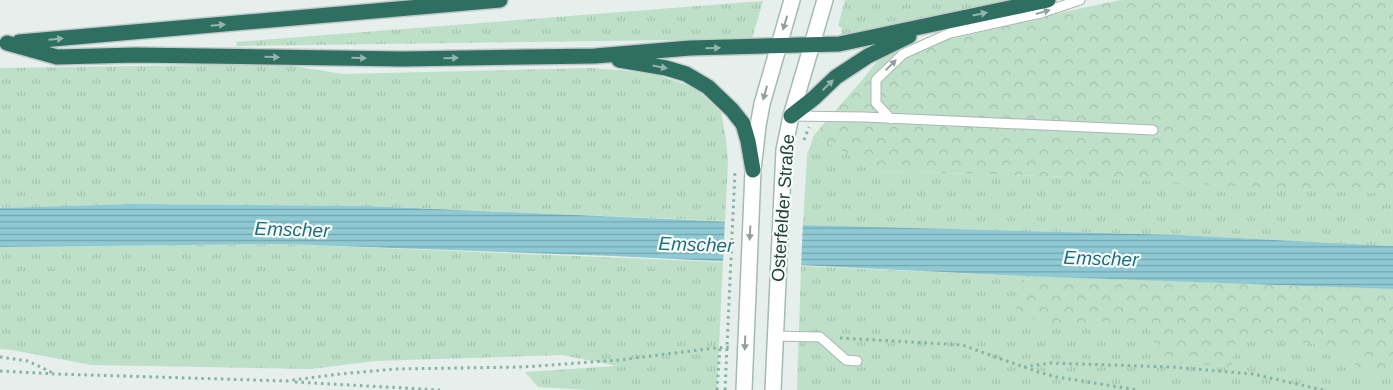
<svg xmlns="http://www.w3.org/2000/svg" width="1393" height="390" font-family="Arial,sans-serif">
	<defs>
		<pattern id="grass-tufts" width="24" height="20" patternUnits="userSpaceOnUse" patternTransform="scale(1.25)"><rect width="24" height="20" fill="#bfe0c8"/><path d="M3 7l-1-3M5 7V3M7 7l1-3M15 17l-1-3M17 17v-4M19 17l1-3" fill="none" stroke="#a4c1ad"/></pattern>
		<pattern id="forest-crowns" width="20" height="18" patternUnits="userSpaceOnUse" patternTransform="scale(1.25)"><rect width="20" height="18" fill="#bfe0c8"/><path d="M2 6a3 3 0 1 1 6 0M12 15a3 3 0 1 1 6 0" fill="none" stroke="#a4c1ad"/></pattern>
		<pattern id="water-rules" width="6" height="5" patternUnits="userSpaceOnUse" patternTransform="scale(1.25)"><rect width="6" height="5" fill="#8ec9d4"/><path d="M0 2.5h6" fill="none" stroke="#74a5ad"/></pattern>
	</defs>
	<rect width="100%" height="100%" fill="#e6efeb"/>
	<path fill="url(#grass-tufts)" d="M845,0H1020L855,35H841L842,28L838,26Z
		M763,1L752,39L237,46L236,42Z
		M280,64L343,74L592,68L652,73L695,88L721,112L726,139L728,162L725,221L368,206L131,204L0,208V68Z
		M814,135L877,171L1071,177L1393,191V246L1179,235L803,225L807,155Z
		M283,244L723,262L717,390H587L538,387L525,372L617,366L562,355L375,361L311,369L91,365L12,350L0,349V247Z
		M801,266L1025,276L1393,289V390H797Z"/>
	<path fill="url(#forest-crowns)" d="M1121,0H1393V193H1359L1071,177L877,171L814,135L863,79L881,56L911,45L963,33Z
		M1025,276L1393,289V373L1359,375L1348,347L1237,338L1231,368L1191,363L1162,365L1147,324L1103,321L1044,325L1016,310Z"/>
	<path fill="url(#water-rules)" d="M131,204L368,206L803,225L1179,235L1393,246V289L1025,276L612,256L283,244L0,247V208Z"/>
	<path fill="#e6efeb" d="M725,219L803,222L801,268L723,264Z"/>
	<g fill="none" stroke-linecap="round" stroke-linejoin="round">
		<defs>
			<path id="lane" d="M791,116L864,117L1153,130
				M891,119L876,103V80L903,54L950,33L1041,13L1080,0
				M775,336L820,337L846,360L857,361"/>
			<path id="secondary" d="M744,390L753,170L758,126L762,104L792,0
				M773,390L784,150L791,116L825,0"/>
			<path id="highway" d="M19,42L500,0
				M7,43L57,57L136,55L403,59L595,56L690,48L839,44L1048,0
				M619,60L666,68L686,74L708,87L732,110L743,124L748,141L753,170
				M791,116L814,98L836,77L868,56L909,36"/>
		</defs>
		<use href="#lane" stroke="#a8b8b2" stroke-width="11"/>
		<use href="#secondary" stroke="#a4bbb3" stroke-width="18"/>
		<use href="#highway" stroke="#c2cac8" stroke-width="18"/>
		<path stroke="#86b3a5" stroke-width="3" stroke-dasharray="2.5 4" stroke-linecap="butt" d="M804,140L809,127
			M840,338L962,345L1038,372L1057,377L1138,390
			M0,357L28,361L53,373
			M1024,367L1050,363L1172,367L1253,374L1323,390
			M0,371L56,374L287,381
			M286,381L340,374L395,369L523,367L619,360L715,348L732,347
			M295,382L440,390
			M717,390L720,347
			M725,390L735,171"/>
		<use href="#lane" stroke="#fff" stroke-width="9"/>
		<use href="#secondary" stroke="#fff" stroke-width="15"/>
		<use href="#highway" stroke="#2f6f62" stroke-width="15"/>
	</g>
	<defs><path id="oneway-solid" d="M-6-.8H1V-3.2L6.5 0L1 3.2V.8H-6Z" transform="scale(1.25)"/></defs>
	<g fill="#92a09c">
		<use href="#oneway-solid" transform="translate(1043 12) rotate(-16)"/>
		<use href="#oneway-solid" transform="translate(785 23) rotate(107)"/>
		<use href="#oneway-solid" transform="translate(891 65) rotate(-45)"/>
		<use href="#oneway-solid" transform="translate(765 93) rotate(106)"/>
		<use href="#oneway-solid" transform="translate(750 233) rotate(93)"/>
		<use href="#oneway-solid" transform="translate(745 343) rotate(92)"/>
	</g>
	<g fill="#93b5ae">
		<use href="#oneway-solid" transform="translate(980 14) rotate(-12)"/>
		<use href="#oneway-solid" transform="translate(218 25) rotate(-5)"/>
		<use href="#oneway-solid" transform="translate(56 39) rotate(-5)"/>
		<use href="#oneway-solid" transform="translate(713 48) rotate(-1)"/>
		<use href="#oneway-solid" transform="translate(272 57) rotate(1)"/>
		<use href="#oneway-solid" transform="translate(359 58) rotate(1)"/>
		<use href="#oneway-solid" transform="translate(451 58) rotate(-1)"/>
		<use href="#oneway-solid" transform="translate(660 67) rotate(11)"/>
		<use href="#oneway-solid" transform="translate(828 85) rotate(-44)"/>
	</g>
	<g text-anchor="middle" stroke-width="4.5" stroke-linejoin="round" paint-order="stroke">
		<g font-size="18" fill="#24423a" stroke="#f7fbf9">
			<text transform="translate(783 208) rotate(-86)" y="6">Osterfelder Straße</text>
		</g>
		<g font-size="19" font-style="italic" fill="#1c6f80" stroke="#f7fbf9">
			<text transform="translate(292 229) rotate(2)" y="7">Emscher</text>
			<text transform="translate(696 244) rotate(2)" y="7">Emscher</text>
			<text transform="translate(1101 258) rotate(2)" y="7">Emscher</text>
		</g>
	</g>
</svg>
